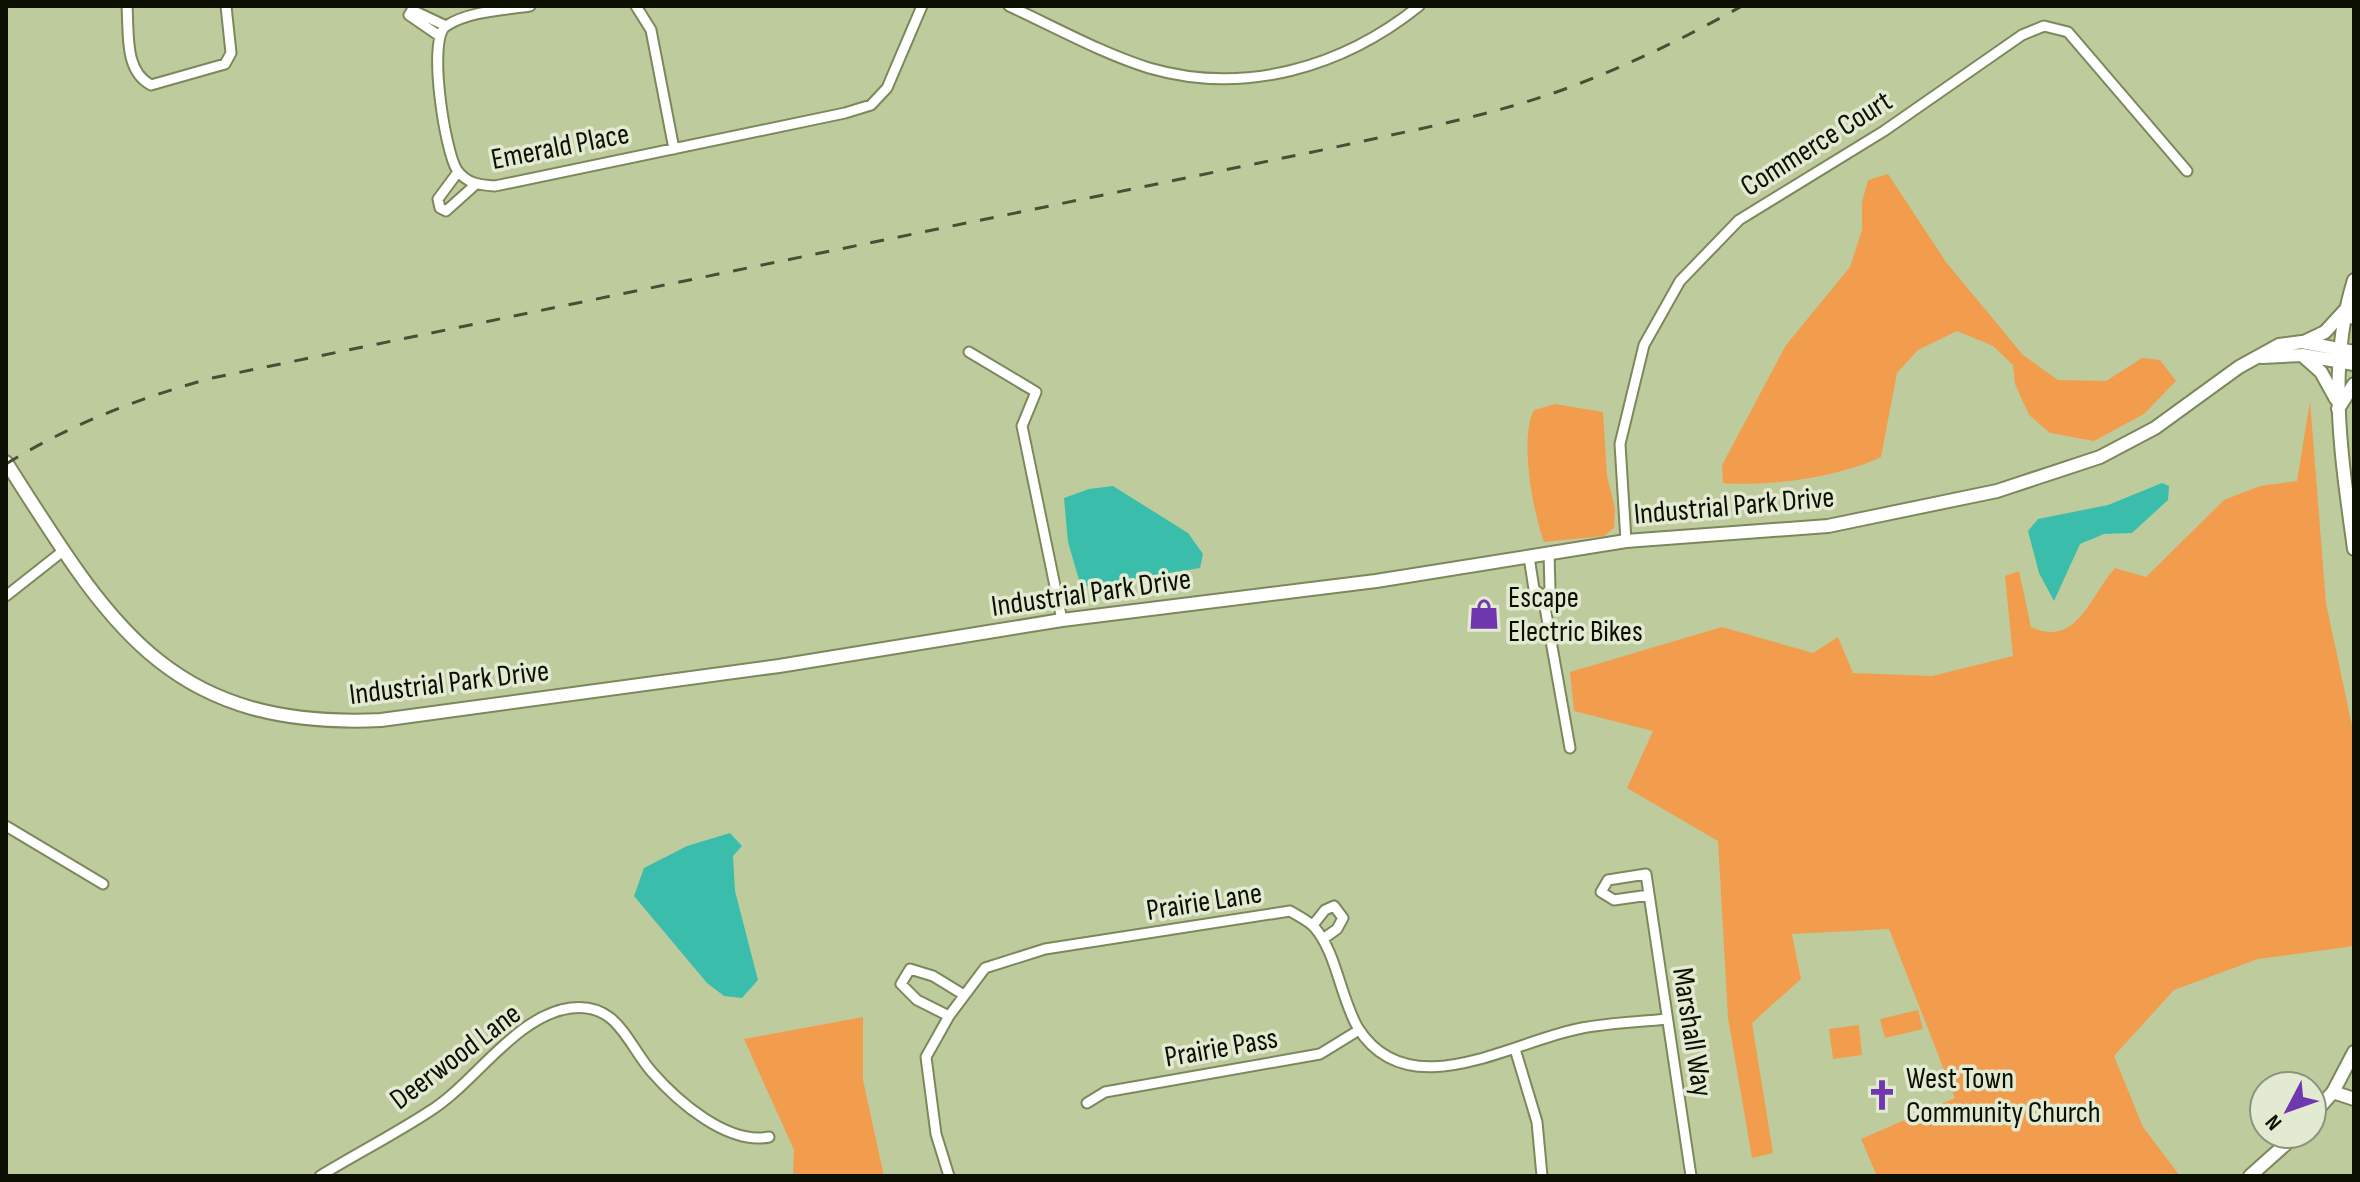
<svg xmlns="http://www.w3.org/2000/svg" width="2360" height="1182" font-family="'Sofia Sans Condensed',sans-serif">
	<rect width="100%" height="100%" fill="#becc9d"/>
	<path fill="#f29d4d" d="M1888,174L1946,262L2023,355L2058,380L2106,381L2142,358L2160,360L2176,381L2144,414L2094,441L2050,433L2029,415L2015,384L2013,365L1993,346L1957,331L1918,350L1897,373L1881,457C1839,477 1770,487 1723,483L1722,465L1786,345L1850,267L1862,230V202L1868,180Z
		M2310,401L2326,603L2354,735V946L2258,959L2174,990L2114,1056L2143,1127L2180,1176H1877L1861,1139L1955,1098L1889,929L1792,934L1801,979L1752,1023L1773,1153L1752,1158L1728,1018L1718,841L1627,788L1653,731L1574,711L1570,672L1722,627L1813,653L1838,637L1853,673L1932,676L2013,656L2005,576L2019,571L2031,627C2077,649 2091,594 2115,568L2146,577L2224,500L2260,486L2297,481Z
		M1555,404L1603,412L1607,476L1615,508L1614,528L1604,536L1544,542C1533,512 1519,438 1534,410Z
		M1918,1010L1923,1029L1885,1038L1880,1019Z
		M863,1017V1080L884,1176H793L794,1150L744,1039Z
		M1859,1025L1862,1055L1833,1059L1829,1029Z"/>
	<path fill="#3abeab" d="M2162,483L2169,486L2168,500L2132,533L2104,534L2080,544L2054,601L2039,573L2028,531L2038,519L2108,505Z
		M1113,486L1188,533L1203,554L1200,568L1081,587L1068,542L1064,498L1089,489Z
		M730,833L742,846L733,856L735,891L758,980L742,998L724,996L707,983L634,896L644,868L687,846Z"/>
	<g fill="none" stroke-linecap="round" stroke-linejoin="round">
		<defs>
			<path id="street" d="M127,6C129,33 124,71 151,85L225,64L231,53L226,6
				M530,6C504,10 469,11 446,26C427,39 445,152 457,170C467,184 480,185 495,186L845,113L871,105L887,88L922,6
				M636,6L651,30L674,149
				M1009,6C1055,27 1101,53 1149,68C1245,96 1343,67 1419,6
				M438,35L409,15L412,10L446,26
				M458,172L438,199L440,208L446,211L475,185
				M969,352L1036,392L1022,426L1062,620
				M1626,541L1620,444L1644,345L1680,281L1739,220L1884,131L2022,35L2044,26L2068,32L2187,171
				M1529,557L1534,589L1543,596L1570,748
				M6,596L63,551
				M1543,596L1550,590L1549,553
				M6,826L103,884
				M1649,895L1614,900L1601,892L1608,880L1646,874L1691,1176
				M1313,925L1325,910L1334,906L1343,918L1337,929L1323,939
				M949,1016L917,1000L901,984L910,969L933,976L964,995
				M1515,1049L1537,1122L1542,1176
				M1087,1103L1105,1092L1320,1054L1359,1030
				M320,1176C356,1154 395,1134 430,1111C475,1083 516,1015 571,1008C617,1002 627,1043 651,1071C677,1101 727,1145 769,1137
				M949,1176L936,1134L926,1057L949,1016L985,968L1045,949L1290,911C1298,916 1309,921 1315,928C1336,952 1341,999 1358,1028C1409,1109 1514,1040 1582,1028C1609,1023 1639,1022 1667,1019"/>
			<path id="secondary" d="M2354,280C2326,369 2342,460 2354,549
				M2304,342L2325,332L2347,308L2354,318
				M2302,355L2321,372L2336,399
				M2262,357L2302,355L2354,364
				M2338,409L2354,384
				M6,462C109,623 167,730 381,720L779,666L1062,620L1376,581L1626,541L1828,526L1997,491L2100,457L2155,428L2239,367L2279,345L2302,342L2354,352
				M2333,1092L2354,1099
				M2312,1116L2333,1092L2354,1052
				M2250,1176L2297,1134"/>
		</defs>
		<use href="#street" stroke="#7c885b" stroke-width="13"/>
		<use href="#secondary" stroke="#7c885b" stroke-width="16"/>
		<use href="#street" stroke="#fff" stroke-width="9"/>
		<use href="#secondary" stroke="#fff" stroke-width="12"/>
		<path stroke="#484f36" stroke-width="3" stroke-dasharray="14 14" stroke-linecap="butt" d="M6,464C71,424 139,398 212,378L1327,149C1407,131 1488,117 1565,89C1627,66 1685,38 1742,6"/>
	</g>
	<defs>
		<symbol id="shop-bare" viewBox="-9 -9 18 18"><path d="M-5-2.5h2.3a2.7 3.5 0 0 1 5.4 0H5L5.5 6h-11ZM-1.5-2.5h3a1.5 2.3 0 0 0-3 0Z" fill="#6f38ae" stroke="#e2ead2" stroke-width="2.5" paint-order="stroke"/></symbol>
		<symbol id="church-bare" viewBox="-9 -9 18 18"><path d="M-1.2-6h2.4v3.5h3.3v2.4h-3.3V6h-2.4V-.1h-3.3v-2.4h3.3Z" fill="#6f38ae" stroke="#e2ead2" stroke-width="2.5" paint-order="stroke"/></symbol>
	</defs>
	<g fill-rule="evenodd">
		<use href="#shop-bare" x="1462" y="592" width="44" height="44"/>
		<use href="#church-bare" x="1860" y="1073" width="44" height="44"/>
	</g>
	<g text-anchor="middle" stroke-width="7" stroke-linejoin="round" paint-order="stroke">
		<g font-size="30" fill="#0c1002" stroke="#e2ead2">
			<text transform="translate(1816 143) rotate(-32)" y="10">Commerce Court</text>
			<text transform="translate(560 146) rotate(-11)" y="10">Emerald Place</text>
			<text transform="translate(1734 505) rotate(-5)" y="10">Industrial Park Drive</text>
			<text transform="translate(1091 592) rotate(-8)" y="10">Industrial Park Drive</text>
			<text transform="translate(449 682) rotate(-7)" y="10">Industrial Park Drive</text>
			<text transform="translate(1204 901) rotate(-9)" y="10">Prairie Lane</text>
			<text transform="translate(1693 1032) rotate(81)" y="10">Marshall Way</text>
			<text transform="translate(1221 1047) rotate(-10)" y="10">Prairie Pass</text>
			<text transform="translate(455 1056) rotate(-37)" y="10">Deerwood Lane</text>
		</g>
		<g font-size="30" fill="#0c1002" stroke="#e2ead2" text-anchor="start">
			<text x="1508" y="607">Escape<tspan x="1508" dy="34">Electric Bikes</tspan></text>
			<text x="1906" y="1088">West Town<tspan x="1906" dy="34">Community Church</tspan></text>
		</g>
	</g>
	<rect width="2360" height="1182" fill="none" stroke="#0c1002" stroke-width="16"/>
	<g transform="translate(2288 1110) rotate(229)"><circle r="38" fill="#e2ead2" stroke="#8c937f" stroke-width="2"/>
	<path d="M0-6L14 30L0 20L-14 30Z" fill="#6f38ae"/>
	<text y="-12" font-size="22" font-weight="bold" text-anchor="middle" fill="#0c1002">N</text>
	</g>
</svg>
